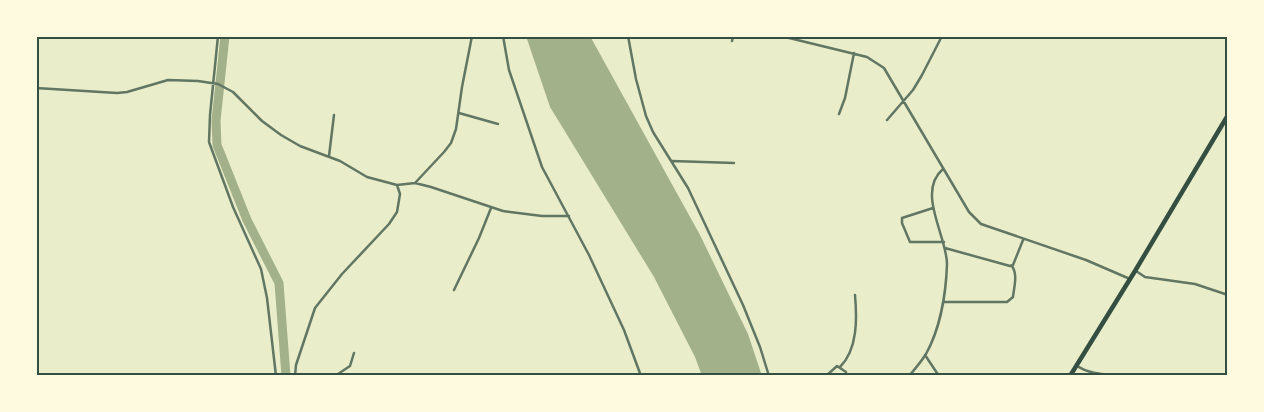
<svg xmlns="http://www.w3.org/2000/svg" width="1264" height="412" font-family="Inter,sans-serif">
	<rect width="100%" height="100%" fill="#e9edc9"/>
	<path fill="#a3b18a" d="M526,36H590L700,235L748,334L762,376H702L695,357L654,277L550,107Z"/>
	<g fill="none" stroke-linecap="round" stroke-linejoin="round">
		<path stroke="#a3b18a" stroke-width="9" d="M225,36L216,121L217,145L247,220L279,283L286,376"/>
		<path stroke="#617663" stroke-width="2.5" d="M218,36L210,115L209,142L233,207L261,269L267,298L276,376
			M503,36L509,70L542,167L589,255L624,330L641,376
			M628,36L636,79L646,116L653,132L688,188L743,305L760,347L769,376
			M781,36L867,57L884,68L969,212L981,224L1086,260L1130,279
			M732,41L733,36
			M36,88L117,93L127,92L168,80L198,81L218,84L233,92L262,121L281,135L300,146L340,161L367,177L397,185L415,183L431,187L503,211L542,216H569
			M459,113L498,124
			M839,114L845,98L854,53
			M887,120L913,90L922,75L942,36
			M329,156L334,115
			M672,161L734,163
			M415,183L444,152L451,143L456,129L462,87L472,36
			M933,208L902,218V223L910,242H944
			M945,248L1010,266L1013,265L1023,240
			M1136,271L1145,277L1195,284L1228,295
			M454,290L479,238L491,208
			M943,302H1007L1013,297C1014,287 1018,275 1012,266
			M925,355L939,376
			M1077,366C1091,375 1106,374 1123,376
			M840,367C858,349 857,318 855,295
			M295,376L296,365L315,308L342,274L389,224L397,212L400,194L397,185
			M335,376L350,366L354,353
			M826,376L837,366L846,372
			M909,376C915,369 921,362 926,354C940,329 946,294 947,264C947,236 916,192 943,169"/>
		<path stroke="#344e41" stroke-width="4.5" d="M1070,376L1135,271L1228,115"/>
	</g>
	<rect width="1264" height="412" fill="none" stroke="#fefae0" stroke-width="75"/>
	<rect x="38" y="38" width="1188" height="336" fill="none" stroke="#344e41" stroke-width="2"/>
</svg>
